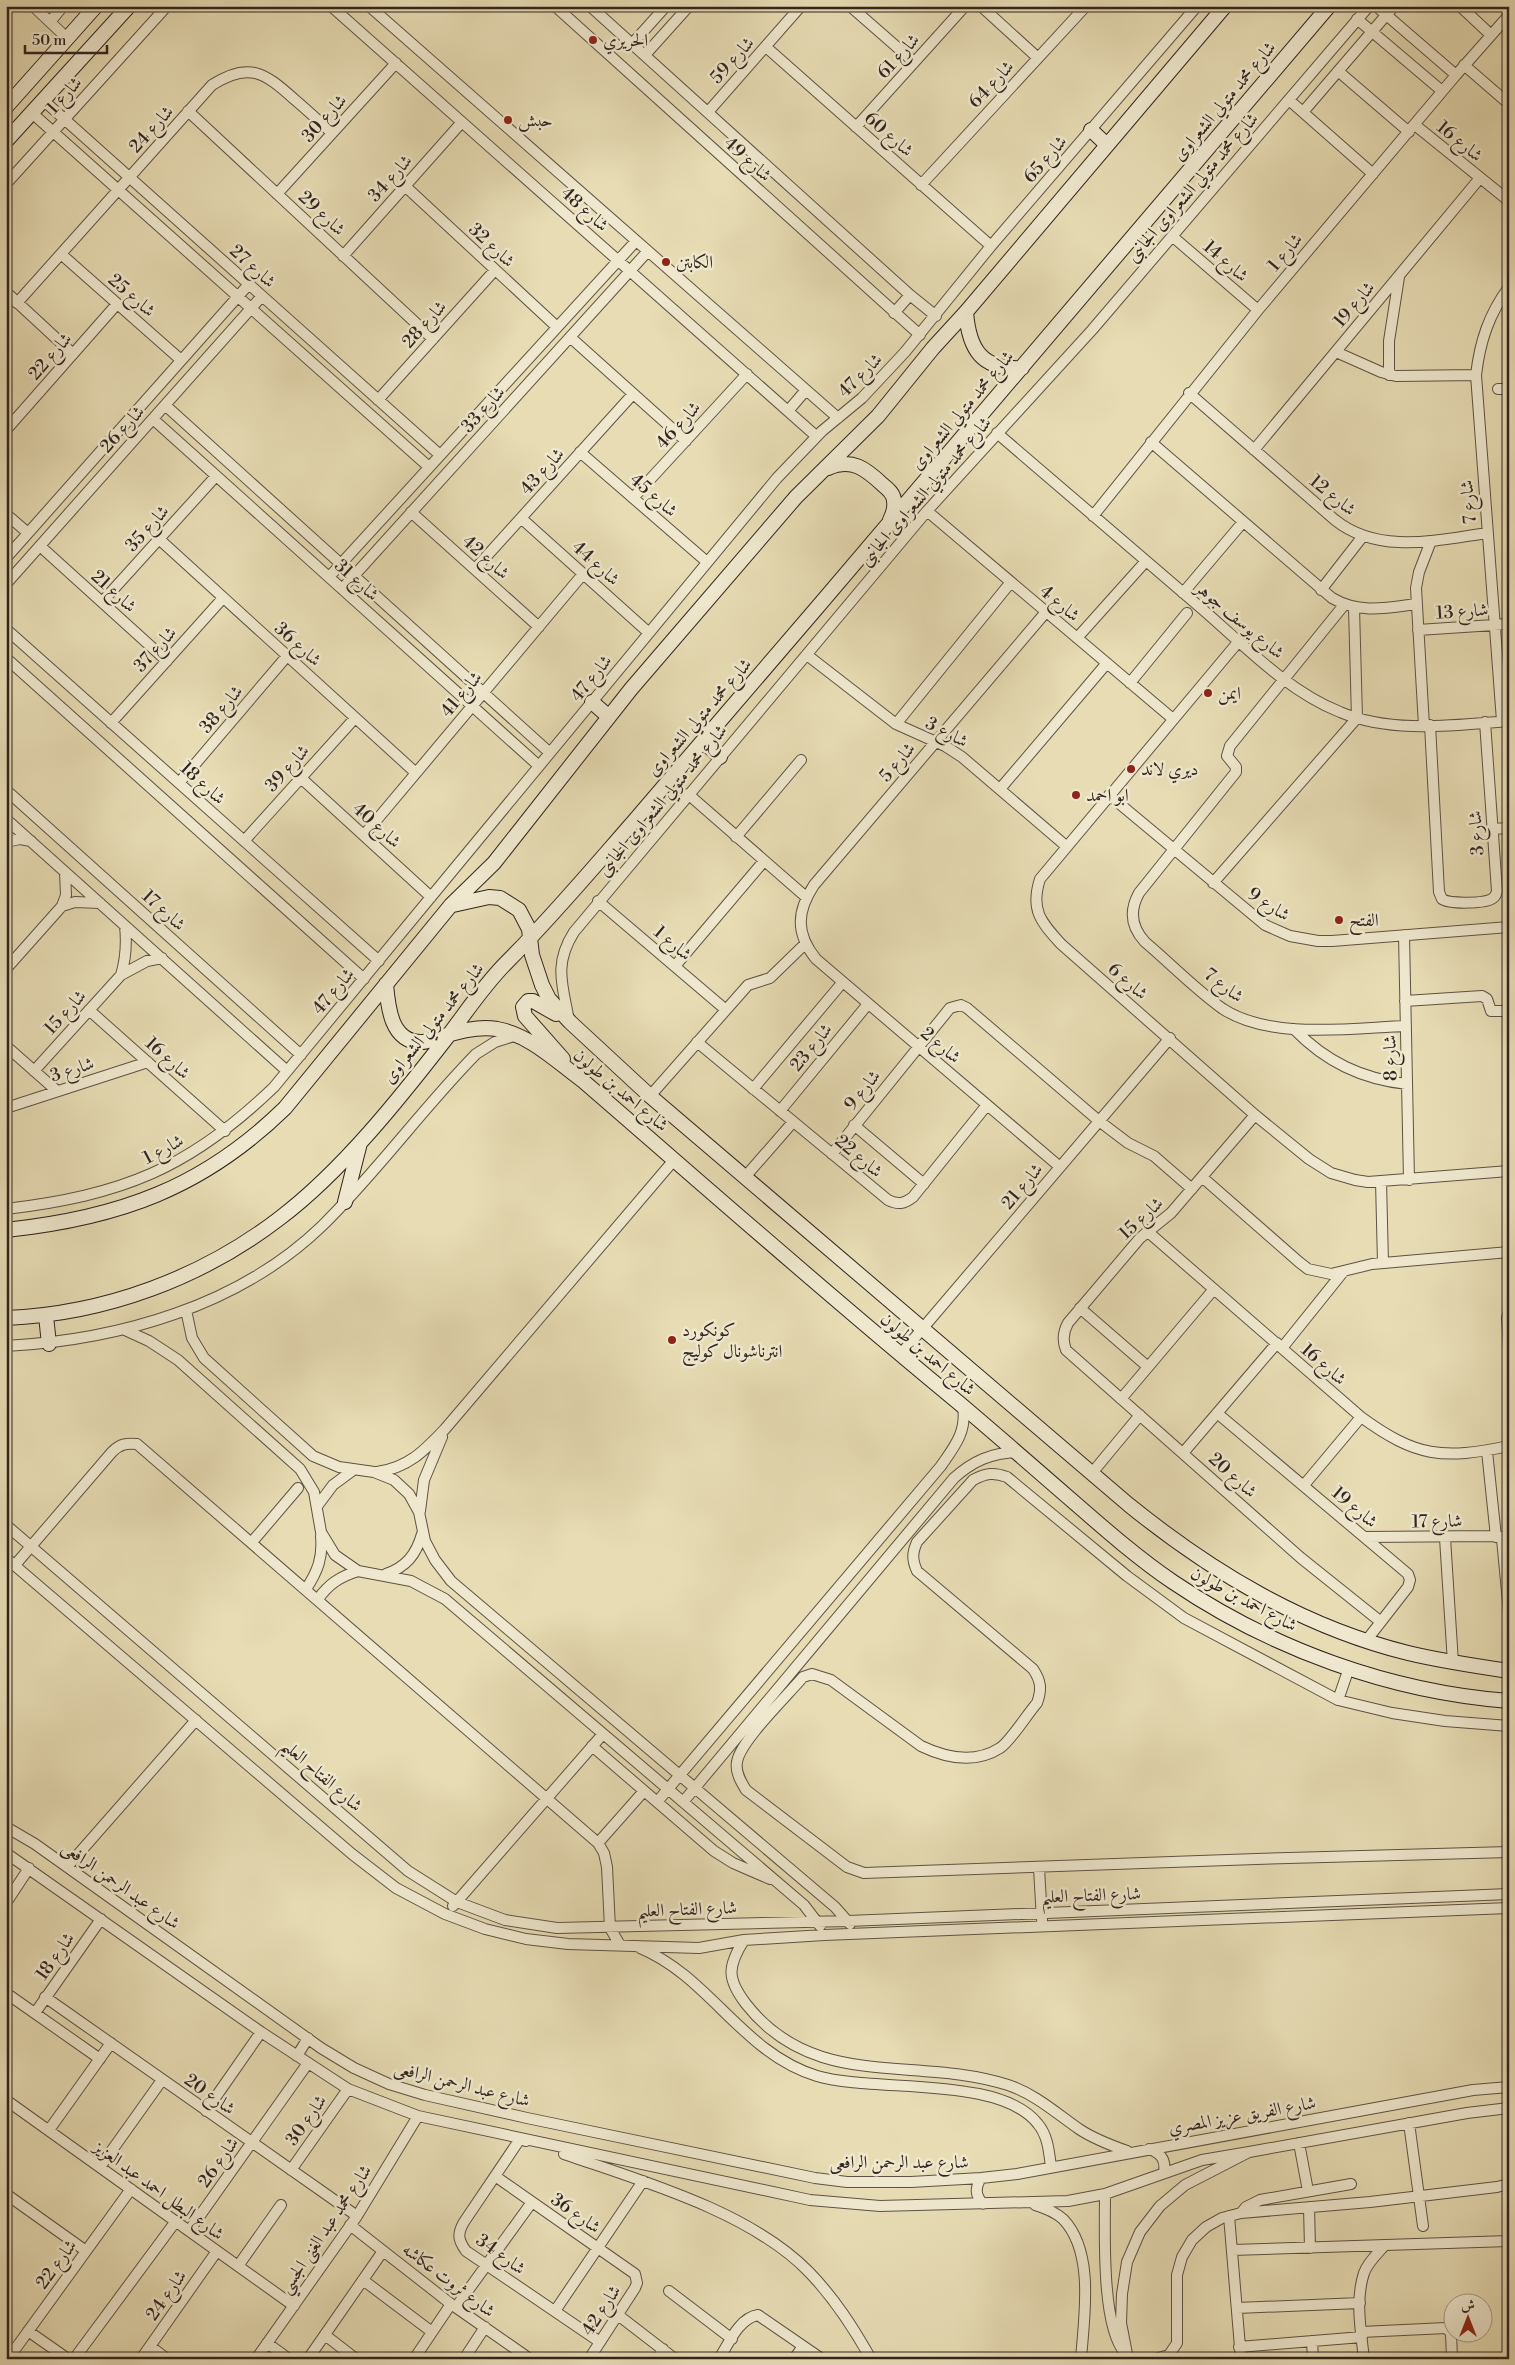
<svg xmlns="http://www.w3.org/2000/svg" width="1515" height="2365" font-family="'Libre Bodoni',Amiri,serif">
	<rect width="100%" height="100%" fill="#e7dcb4"/>
	<filter id="stains"><feTurbulence type="fractalNoise" baseFrequency=".004" numOctaves="4"/><feColorMatrix values="0 0 0 0 .2 0 0 0 0 .09 0 0 0 0 .02 0 0 0 .5 -.17"/></filter>
	<radialGradient id="worn" r=".72"><stop offset=".6" stop-color="#630" stop-opacity="0"/><stop offset="1" stop-color="#630" stop-opacity=".3"/></radialGradient>
	<g fill="none" stroke-linecap="round" stroke-linejoin="round">
		<defs>
			<path id="street" d="M33,6L68,39
				M331,6L816,436
				M369,6L838,418
				M555,6L920,335
				M590,6L910,295L936,316
				M850,6L914,62
				M981,6L1038,58
				M1376,6L1456,75
				M1460,6L1491,35
				M1357,19L1442,91
				M50,22L63,6
				M632,44L666,6
				M766,47L991,246
				M645,55L689,6
				M1464,65L1509,104
				M1338,71L1409,132
				M43,100L440,455
				M1289,100L1373,174
				M188,111L433,339
				M708,112L801,6
				M1303,112L1394,6
				M32,113L429,467
				M1415,125L1509,201
				M856,127L965,6
				M6,184L167,6
				M921,185L1086,6
				M405,186L557,327
				M277,194L396,63
				M1172,236L1258,310
				M61,254L181,360
				M343,256L462,122
				M6,292L73,354
				M17,303L212,85C249,61 265,73 294,99C307,110 320,122 332,133
				M894,313L910,295
				M570,337L686,441
				M1336,352L1381,372L1396,376L1476,375
				M1389,375V341L1399,277
				M1498,389H1509
				M1189,393L1335,520C1379,555 1437,540 1487,533
				M378,400L495,270
				M165,405L550,753
				M788,411L806,390
				M153,419L539,766
				M6,430L117,304
				M997,433C1065,492 1133,550 1201,608C1244,645 1287,691 1340,712C1392,734 1454,725 1509,721
				M1151,442L1332,598C1359,614 1386,608 1416,604
				M1254,450L1480,178
				M580,452L707,562
				M633,498L747,374
				M927,511L1173,719
				M411,512L539,627
				M6,514L28,533
				M1093,516L1258,310L1456,75L1509,15
				M521,518L649,633
				M159,539L416,773
				M40,546L167,661
				M6,558L249,284
				M475,569L633,394
				M329,577L636,241
				M6,584L262,296
				M342,589L648,251
				M1321,590L1363,536
				M1183,593L1243,522
				M102,602L216,476
				M1344,605L1230,746L1227,756L1236,767V772L1139,893C1129,911 1131,927 1145,942C1171,964 1196,990 1223,1009C1271,1040 1351,1028 1406,1026
				M1046,612L814,885C797,911 795,933 816,959L1060,1167
				M6,629L379,961
				M1418,630L1509,624
				M1077,638L1146,561
				M1239,641L1040,879C1030,910 1041,922 1061,944L1255,1115L1309,1159L1331,1173L1355,1180L1368,1182L1509,1171
				M807,655L896,724L945,746L962,757L1066,846
				M6,658L364,979
				M1130,683L1187,613
				M1502,721L1476,375C1480,341 1489,314 1509,287
				M111,723L223,598
				M896,724L1011,582
				M1430,725L1439,892L1442,899C1449,904 1486,904 1493,898C1496,896 1496,894 1497,891L1485,722
				M1424,726L1416,588L1419,572L1431,541
				M301,778L431,897
				M179,783L287,656
				M1000,789L1107,663
				M6,790L301,1055
				M688,794L806,897
				M1109,795L1265,925L1290,936L1318,941H1332L1509,927
				M6,819L287,1071
				M1492,829L1509,828
				M364,835L583,574
				M736,837L801,760
				M244,841L355,718
				M6,842L20,839L31,841
				M1213,883L1357,718L1354,608
				M598,901L726,1010
				M62,906L75,902L100,903
				M1404,935L1409,1180
				M675,966L764,861
				M6,969L62,906L66,895L65,872
				M121,975C126,958 127,944 125,926
				M1405,1001L1482,996L1487,999L1491,1011H1509
				M89,1010L225,1131
				M569,1021C563,986 553,965 574,932L927,511L1092,330L1369,6
				M1294,1029C1326,1062 1362,1079 1407,1084
				M697,1042L888,1200C898,1205 904,1204 913,1197L987,1105
				M6,1046L57,1091
				M34,1071L121,975L147,961L162,958
				M753,1089L842,983
				M650,1096L748,985L770,978L805,944
				M6,1108L148,1062
				M780,1111L868,1004
				M1255,1115L1171,1213L1140,1238L1068,1323C1063,1332 1062,1340 1066,1350L1301,1558L1381,1622
				M854,1125L924,1184
				M832,1154L950,1008L961,1005L967,1008L1099,1121L1128,1143L1154,1156L1192,1189
				M745,1177L793,1122
				M1202,1177L1299,1262L1308,1269L1331,1274L1372,1264L1509,1252
				M1381,1181L1383,1263
				M6,1209C122,1195 189,1169 274,1087L777,478L822,431L862,398L905,352L991,246L1197,6
				M1147,1231L1361,1417C1416,1457 1442,1460 1509,1446
				M1080,1308L1148,1367
				M186,1310L192,1338L204,1358L313,1456L339,1467L374,1472L394,1480L409,1494L419,1512L425,1541L435,1560L451,1581L835,1907L850,1924
				M1509,1311L1507,1318L1509,1348
				M125,1330L149,1341L178,1360L300,1469L314,1492L321,1532L335,1555L358,1571L411,1581L445,1599L804,1905L820,1926
				M6,1346C119,1340 239,1306 322,1226C377,1172 422,1109 476,1054L495,1042L517,1035
				M1282,1348L1343,1272
				M900,1355L1170,1038
				M1121,1399L1214,1289
				M1217,1413L1408,1574L1410,1580L1408,1587L1366,1641
				M1487,1451L1496,1537
				M1183,1453L1277,1343
				M377,1472C408,1468 424,1451 445,1429L674,1160
				M1092,1473L1140,1415
				M1304,1485L1361,1417
				M318,1505L333,1485L352,1471
				M420,1511L424,1480L442,1437
				M6,1525L408,1871L457,1902L505,1920L557,1928L848,1921L1509,1894
				M1365,1537L1492,1536L1509,1538
				M1445,1538L1453,1663
				M1502,1539L1509,1613
				M252,1542L298,1488
				M6,1558L352,1854L396,1888L445,1914L485,1929L526,1939L568,1944L699,1948L744,1940L824,1935L1509,1908
				M15,1565L112,1452C120,1444 126,1443 137,1444L598,1843L604,1853L607,1867L610,1928L620,1945
				M386,1574C406,1567 416,1555 422,1534
				M306,1589C318,1571 323,1557 321,1536
				M318,1599C329,1584 339,1577 358,1571
				M1338,1700L1349,1668
				M1509,1726L1445,1721L1392,1713L1338,1700L1184,1618L1127,1576L1007,1477C994,1472 986,1473 973,1480L917,1542C912,1553 912,1560 917,1571L1033,1669C1041,1681 1042,1689 1037,1703C1028,1713 1010,1742 1000,1748C975,1764 946,1758 921,1746L831,1680L812,1674L803,1677C788,1695 740,1741 737,1762C735,1772 741,1782 746,1790L847,1867L864,1873L1256,1859L1509,1852
				M592,1746L714,1851L733,1863L770,1879
				M657,1802L941,1466C954,1447 967,1432 963,1407
				M683,1802L954,1478C973,1461 991,1453 1017,1452
				M6,1827L35,1844L321,2048L354,2068L389,2084L425,2095L527,2118L815,2178L847,2182H911L981,2178L1017,2174L1473,2090L1509,2087
				M598,1843L644,1791
				M6,1853L261,2032L348,2089L418,2116L810,2200L880,2206L1068,2201L1105,2194L1202,2160L1249,2152
				M67,1867L196,1720
				M1039,1868L1042,1920
				M6,1903L29,1868
				M453,1906L603,1734
				M744,1940C727,1967 727,1979 746,2004C815,2092 915,2055 1008,2085C1035,2094 1056,2113 1079,2129C1094,2139 1110,2145 1127,2151
				M640,1948C710,1977 742,2053 817,2076C875,2093 1000,2075 1038,2124C1048,2136 1049,2152 1051,2167
				M6,1993L100,2059
				M45,1997L357,2216
				M35,2013L101,1919
				M297,2056L308,2038
				M6,2100L294,2306
				M206,2111L261,2032
				M1409,2123L1423,2226
				M49,2130L111,2043
				M526,2141L520,2139L464,2222C457,2234 458,2240 466,2251L600,2342
				M1299,2143L1308,2191
				M1149,2149C1161,2153 1166,2160 1164,2172
				M564,2154C642,2181 751,2212 809,2272C835,2299 853,2327 871,2359
				M100,2167L162,2080
				M291,2170L348,2089
				M495,2176L635,2274L637,2283L635,2288L589,2359
				M981,2178C975,2188 975,2195 983,2204
				M6,2194L86,2251
				M1105,2194C1105,2231 1101,2326 1125,2353
				M1035,2205C1045,2208 1055,2212 1063,2219C1095,2252 1084,2317 1081,2359
				M1309,2207L1310,2248
				M1241,2213L1246,2207L1260,2200L1351,2184
				M1229,2216L1241,2359
				M350,2225L451,2304L530,2359
				M189,2231L308,2063
				M1232,2250L1509,2241
				M238,2266L281,2205
				M363,2280L432,2332
				M669,2291L732,2339
				M456,2307L532,2202
				M1237,2308L1360,2303
				M555,2311L643,2181
				M618,2315L675,2359
				M28,2331L68,2359
				M1361,2332L1446,2328L1451,2333L1452,2359
				M325,2335L356,2359
				M1312,2341L1313,2359
				M267,2343L289,2359
				M150,2346L167,2359
				M1239,2347L1362,2337
				M8,2359L131,2189
				M74,2359L176,2221
				M141,2359L217,2251
				M256,2359L357,2216L418,2116
				M308,2359L383,2251
				M414,2359L451,2304
				M464,2359L485,2327
				M657,2359L663,2349
				M719,2359C729,2343 739,2318 758,2315L822,2359
				M794,2359L803,2346
				M1128,2359L1121,2323L1122,2294L1127,2262L1140,2232L1160,2206L1185,2185L1249,2152L1467,2113L1509,2108
				M1155,2359L1169,2355L1177,2343V2275L1182,2257L1192,2240L1206,2227L1222,2218L1241,2213L1370,2202L1497,2187L1509,2184
				M1364,2359C1361,2332 1355,2300 1364,2273C1368,2262 1377,2254 1385,2245"/>
			<path id="secondary" d="M6,107L96,6
				M1091,130L1106,144
				M6,141L129,6
				M966,312C969,350 982,370 1022,368
				M828,468C852,458 865,468 883,485C888,489 894,494 894,501C895,507 893,514 890,520
				M592,702L609,717
				M703,741L720,757
				M453,905L489,897L500,898L519,910L529,929L532,955L542,985L549,999L570,1022L650,1096L1129,1505C1212,1572 1303,1627 1408,1653C1441,1661 1475,1666 1509,1671
				M386,984C388,1007 391,1043 422,1042C428,1042 435,1038 441,1037C459,1031 478,1026 497,1029C530,1035 556,1061 582,1080C707,1188 831,1298 959,1403C998,1436 1037,1470 1076,1504C1107,1531 1139,1559 1173,1582C1272,1649 1390,1692 1509,1701
				M556,1014L533,1001H528L523,1007L525,1016L563,1059
				M345,1202L360,1143
				M6,1230C119,1218 203,1188 285,1108L451,905L494,863L631,689L796,497L878,416L933,348L966,312L1225,6
				M46,1316L49,1344
				M6,1318C105,1314 202,1278 280,1218C342,1171 400,1098 448,1036C467,1011 484,985 507,962C552,917 593,868 635,820C697,748 759,675 821,603C991,404 1160,205 1329,6"/>
		</defs>
		<use href="#street" stroke="#5e5244" stroke-width="12"/>
		<use href="#secondary" stroke="#31241f" stroke-width="16"/>
		<use href="#street" stroke="#efe8ce" stroke-width="10"/>
		<use href="#secondary" stroke="#efe8ce" stroke-width="14"/>
	</g>
	<g fill="#8f2418" stroke="#efe8ce" stroke-width="2">
		<circle cx="593" cy="40" r="5"/>
		<circle cx="508" cy="120" r="5"/>
		<circle cx="666" cy="262" r="5"/>
		<circle cx="1208" cy="693" r="5"/>
		<circle cx="1131" cy="769" r="5"/>
		<circle cx="1076" cy="795" r="5"/>
		<circle cx="1339" cy="920" r="5"/>
		<circle cx="672" cy="1340" r="5"/>
	</g>
	<g text-anchor="middle" stroke-width="5" stroke-linejoin="round" paint-order="stroke">
		<g font-size="18" fill="#31241f" stroke="#efe8ce" text-anchor="start">
			<text x="603" y="46">الحريري</text>
			<text x="518" y="126">حبش</text>
			<text x="676" y="268">الكابتن</text>
			<text x="1218" y="699">ايمن</text>
			<text x="1141" y="775">ديري لاند</text>
			<text x="1086" y="801">ابو احمد</text>
			<text x="1349" y="926">الفتح</text>
			<text x="682" y="1336">كونكورد<tspan x="682" dy="21">انترناشونال كوليج</tspan></text>
		</g>
		<g font-size="18" fill="#31241f" stroke="#efe8ce">
			<text transform="translate(898 56) rotate(-48)" y="6">شارع 61</text>
			<text transform="translate(732 60) rotate(-48)" y="6">شارع 59</text>
			<text transform="translate(991 84) rotate(-47)" y="6">شارع 64</text>
			<text transform="translate(64 95) rotate(-48)" y="6">شارع 1</text>
			<text transform="translate(1224 101) rotate(-50)" y="6">شارع محمد متولي الشعراوى</text>
			<text transform="translate(324 118) rotate(-48)" y="6">شارع 30</text>
			<text transform="translate(151 129) rotate(-48)" y="6">شارع 24</text>
			<text transform="translate(889 134) rotate(41)" y="6">شارع 60</text>
			<text transform="translate(1460 141) rotate(39)" y="6">شارع 16</text>
			<text transform="translate(748 159) rotate(42)" y="6">شارع 49</text>
			<text transform="translate(1045 159) rotate(-49)" y="6">شارع 65</text>
			<text transform="translate(390 178) rotate(-48)" y="6">شارع 34</text>
			<text transform="translate(1192 187) rotate(-49)" y="6">شارع محمد متولي الشعراوى الجانبى</text>
			<text transform="translate(585 209) rotate(42)" y="6">شارع 48</text>
			<text transform="translate(322 213) rotate(43)" y="6">شارع 29</text>
			<text transform="translate(492 245) rotate(43)" y="6">شارع 32</text>
			<text transform="translate(1285 252) rotate(-50)" y="6">شارع 1</text>
			<text transform="translate(1226 261) rotate(41)" y="6">شارع 14</text>
			<text transform="translate(253 266) rotate(42)" y="6">شارع 27</text>
			<text transform="translate(132 295) rotate(41)" y="6">شارع 25</text>
			<text transform="translate(1354 304) rotate(-50)" y="6">شارع 19</text>
			<text transform="translate(424 324) rotate(-48)" y="6">شارع 28</text>
			<text transform="translate(50 356) rotate(-49)" y="6">شارع 22</text>
			<text transform="translate(860 375) rotate(-45)" y="6">شارع 47</text>
			<text transform="translate(483 409) rotate(-48)" y="6">شارع 33</text>
			<text transform="translate(962 410) rotate(-50)" y="6">شارع محمد متولي الشعراوى</text>
			<text transform="translate(678 425) rotate(-48)" y="6">شارع 46</text>
			<text transform="translate(122 429) rotate(-48)" y="6">شارع 26</text>
			<text transform="translate(542 471) rotate(-48)" y="6">شارع 43</text>
			<text transform="translate(925 491) rotate(-49)" y="6">شارع محمد متولي الشعراوى الجانبى</text>
			<text transform="translate(654 495) rotate(41)" y="6">شارع 45</text>
			<text transform="translate(1333 495) rotate(39)" y="6">شارع 12</text>
			<text transform="translate(1468 502) rotate(-95)" y="6">شارع 7</text>
			<text transform="translate(147 528) rotate(-48)" y="6">شارع 35</text>
			<text transform="translate(486 557) rotate(42)" y="6">شارع 42</text>
			<text transform="translate(596 563) rotate(42)" y="6">شارع 44</text>
			<text transform="translate(357 580) rotate(42)" y="6">شارع 31</text>
			<text transform="translate(114 591) rotate(42)" y="6">شارع 21</text>
			<text transform="translate(1060 603) rotate(40)" y="6">شارع 4</text>
			<text transform="translate(1462 611) rotate(-4)" y="6">شارع 13</text>
			<text transform="translate(1240 620) rotate(40)" y="6">شارع يوسف جوهر</text>
			<text transform="translate(298 644) rotate(42)" y="6">شارع 36</text>
			<text transform="translate(155 649) rotate(-48)" y="6">شارع 37</text>
			<text transform="translate(591 678) rotate(-51)" y="6">شارع 47</text>
			<text transform="translate(461 694) rotate(-50)" y="6">شارع 41</text>
			<text transform="translate(221 709) rotate(-50)" y="6">شارع 38</text>
			<text transform="translate(699 717) rotate(-49)" y="6">شارع محمد متولي الشعراوى</text>
			<text transform="translate(947 732) rotate(28)" y="6">شارع 3</text>
			<text transform="translate(897 762) rotate(-50)" y="6">شارع 5</text>
			<text transform="translate(287 768) rotate(-48)" y="6">شارع 39</text>
			<text transform="translate(203 783) rotate(42)" y="6">شارع 18</text>
			<text transform="translate(662 800) rotate(-50)" y="6">شارع محمد متولي الشعراوى الجانبى</text>
			<text transform="translate(377 825) rotate(42)" y="6">شارع 40</text>
			<text transform="translate(1476 833) rotate(-94)" y="6">شارع 3</text>
			<text transform="translate(1269 904) rotate(33)" y="6">شارع 9</text>
			<text transform="translate(164 910) rotate(42)" y="6">شارع 17</text>
			<text transform="translate(673 943) rotate(40)" y="6">شارع 1</text>
			<text transform="translate(1128 981) rotate(41)" y="6">شارع 6</text>
			<text transform="translate(1224 985) rotate(37)" y="6">شارع 7</text>
			<text transform="translate(333 991) rotate(-50)" y="6">شارع 47</text>
			<text transform="translate(65 1012) rotate(-48)" y="6">شارع 15</text>
			<text transform="translate(433 1023) rotate(-51)" y="6">شارع محمد متولي الشعراوى</text>
			<text transform="translate(941 1045) rotate(40)" y="6">شارع 2</text>
			<text transform="translate(811 1047) rotate(-51)" y="6">شارع 23</text>
			<text transform="translate(168 1058) rotate(42)" y="6">شارع 16</text>
			<text transform="translate(1390 1058) rotate(-91)" y="6">شارع 8</text>
			<text transform="translate(72 1069) rotate(-18)" y="6">شارع 3</text>
			<text transform="translate(621 1090) rotate(40)" y="6">شارع احمد بن طولون</text>
			<text transform="translate(862 1090) rotate(-51)" y="6">شارع 9</text>
			<text transform="translate(163 1149) rotate(-28)" y="6">شارع 1</text>
			<text transform="translate(859 1156) rotate(40)" y="6">شارع 22</text>
			<text transform="translate(1022 1186) rotate(-50)" y="6">شارع 21</text>
			<text transform="translate(1141 1218) rotate(-43)" y="6">شارع 15</text>
			<text transform="translate(928 1354) rotate(40)" y="6">شارع احمد بن طولون</text>
			<text transform="translate(1324 1364) rotate(41)" y="6">شارع 16</text>
			<text transform="translate(1233 1475) rotate(42)" y="6">شارع 20</text>
			<text transform="translate(1355 1507) rotate(40)" y="6">شارع 19</text>
			<text transform="translate(1437 1521) rotate(-1)" y="6">شارع 17</text>
			<text transform="translate(1244 1599) rotate(28)" y="6">شارع احمد بن طولون</text>
			<text transform="translate(322 1775) rotate(41)" y="6">شارع الفتاح العليم</text>
			<text transform="translate(121 1885) rotate(35)" y="6">شارع عبد الرحمن الرافعى</text>
			<text transform="translate(1091 1895) rotate(-2)" y="6">شارع الفتاح العليم</text>
			<text transform="translate(687 1909) rotate(-2)" y="6">شارع الفتاح العليم</text>
			<text transform="translate(55 1956) rotate(-55)" y="6">شارع 18</text>
			<text transform="translate(462 2084) rotate(14)" y="6">شارع عبد الرحمن الرافعى</text>
			<text transform="translate(210 2094) rotate(35)" y="6">شارع 20</text>
			<text transform="translate(1242 2115) rotate(-10)" y="6">شارع الفريق عزيز المصري</text>
			<text transform="translate(306 2120) rotate(-55)" y="6">شارع 30</text>
			<text transform="translate(218 2162) rotate(-55)" y="6">شارع 26</text>
			<text x="899" y="2168">شارع عبد الرحمن الرافعى</text>
			<text transform="translate(159 2190) rotate(36)" y="6">شارع البطل احمد عبد العزيز</text>
			<text transform="translate(576 2213) rotate(35)" y="6">شارع 36</text>
			<text transform="translate(325 2229) rotate(-56)" y="6">شارع محمد عبد الغنى الجسي</text>
			<text transform="translate(501 2254) rotate(36)" y="6">شارع 34</text>
			<text transform="translate(56 2264) rotate(-54)" y="6">شارع 22</text>
			<text transform="translate(449 2280) rotate(37)" y="6">شارع ثروت عكاشه</text>
			<text transform="translate(166 2295) rotate(-55)" y="6">شارع 24</text>
			<text transform="translate(601 2310) rotate(-57)" y="6">شارع 42</text>
		</g>
	</g>
	<rect width="1515" height="2365" fill="none" stroke="#e7dcb4" stroke-width="25"/>
	<rect x="8" y="8" width="1500" height="2350" fill="none" stroke="#31241f" stroke-width="2.5"/>
	<rect x="12" y="12" width="1490" height="2340" fill="none" stroke="#31241f"/>
	<g transform="translate(1468 2318)"><circle r="24" fill="#efe8ce" stroke="#a39a88"/>
	<path d="M0-4L9 19L0 12L-9 19Z" fill="#8f2418"/>
	<text y="-8" font-size="14" font-weight="bold" text-anchor="middle" fill="#31241f">ش</text>
	</g>
	<path d="M25 45v8h82v-8" fill="none" stroke="#31241f" stroke-width="2.5"/>
	<text x="32" y="45" font-size="15" fill="#31241f" stroke="#efe8ce" stroke-width="4" paint-order="stroke">50 m</text>
	<rect width="100%" height="100%" filter="url(#stains)"/>
	<rect width="100%" height="100%" fill="url(#worn)"/>
</svg>
